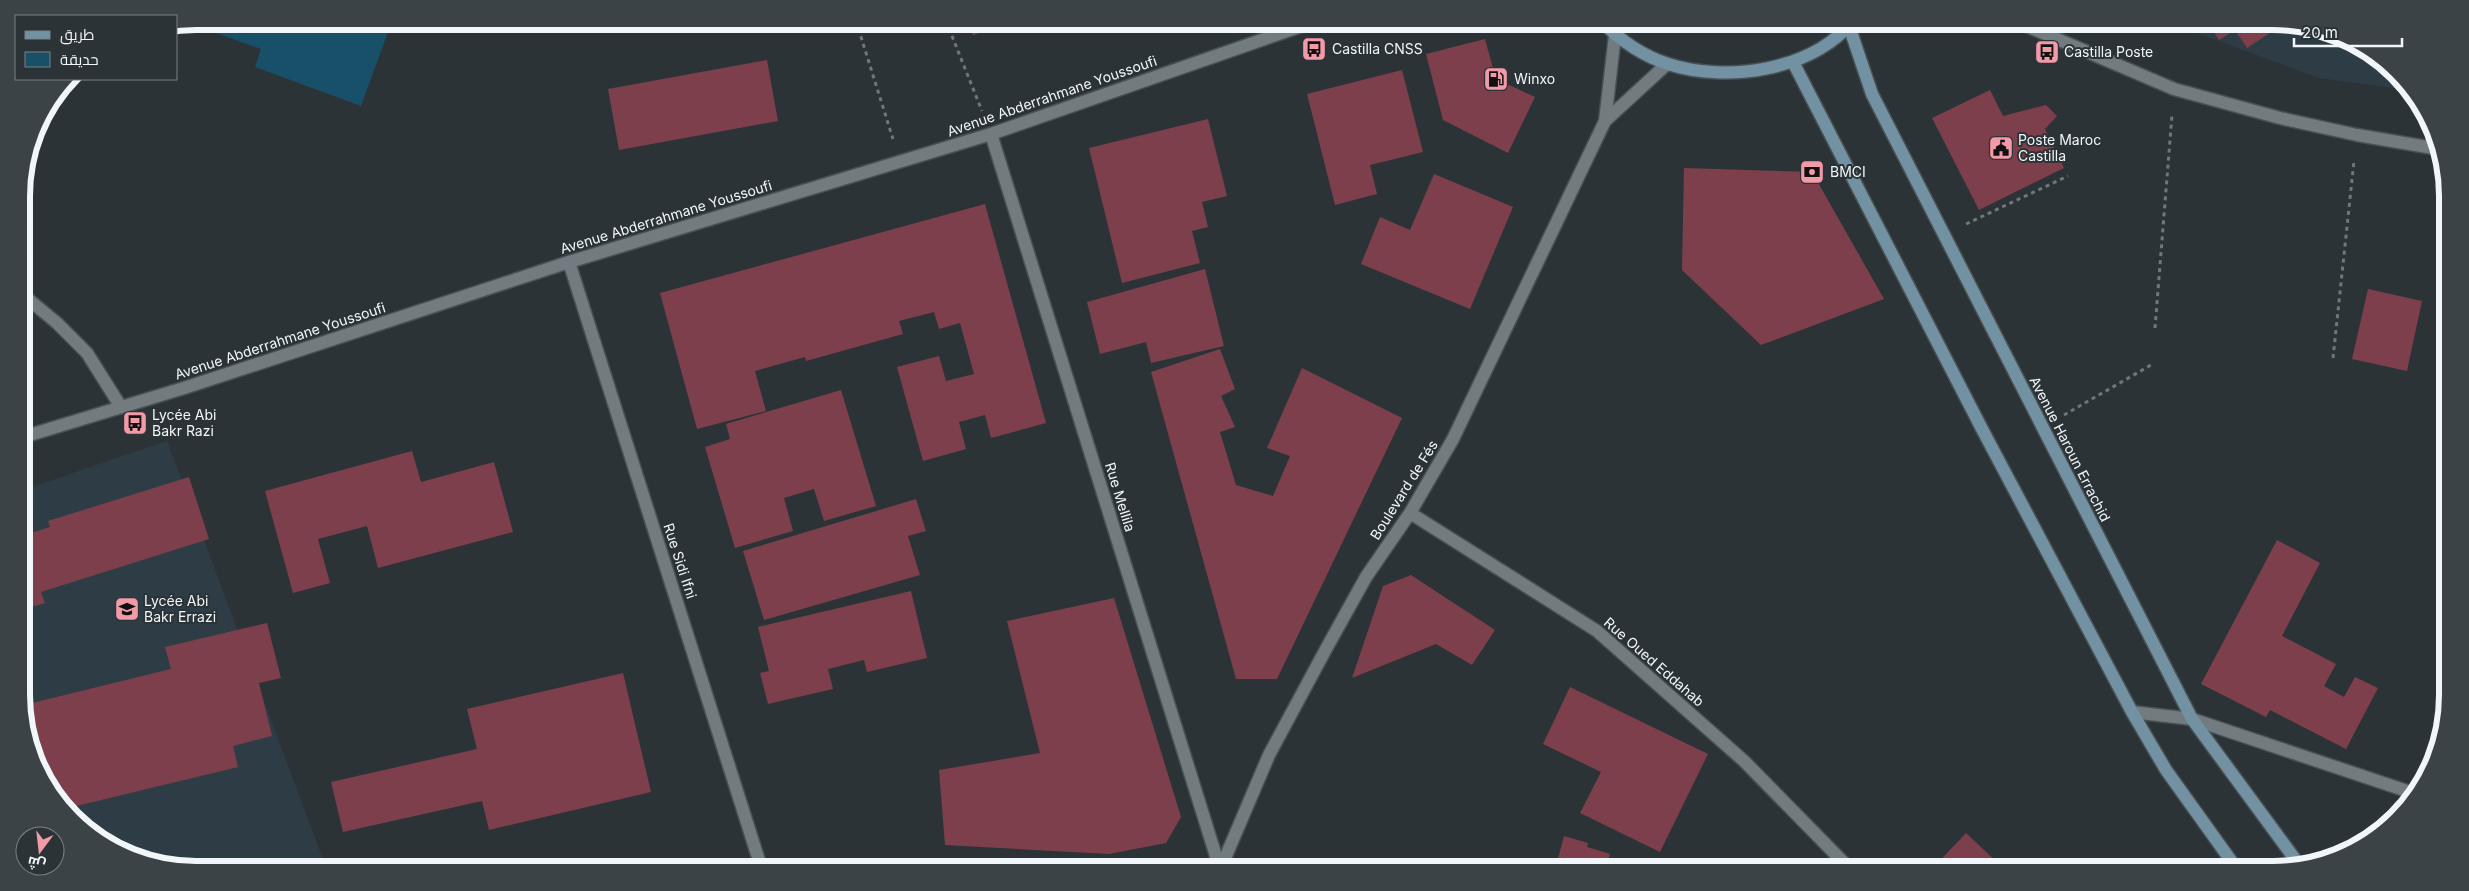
<svg xmlns="http://www.w3.org/2000/svg" width="2469" height="891" font-family="Inter,Cairo,sans-serif">
	<rect width="100%" height="100%" fill="#2b3337"/>
	<path fill="#2e3d45" d="M2164,21H2273L2329,30L2405,81L2409,88L2402,89L2319,78Z
		M167,441L327,870H196L140,861L65,810L25,729L23,490Z"/>
	<path fill="#195069" d="M196,21H392L361,106L255,67L261,49L188,23Z"/>
	<path fill="#7e3f4c" d="M968,21H1014V22L973,35Z
		M2207,21H2273L2285,23L2247,48L2235,30L2219,40Z
		M1485,39L1496,79L1535,97L1508,153L1443,120L1426,54Z
		M767,60L778,121L619,150L608,89Z
		M1402,70L1423,152L1370,165L1377,194L1335,205L1307,94Z
		M1990,90L2003,116L2046,105L2057,116L2045,129L2064,168L1979,210L1932,118Z
		M1208,119L1227,196L1202,202L1208,227L1192,231L1200,263L1122,283L1089,148Z
		M1684,168L1812,172L1884,299L1761,345L1682,270Z
		M1434,174L1513,207L1470,309L1361,264L1380,217L1410,230Z
		M985,204L1046,423L991,438L985,415L959,422L966,449L923,461L897,367L939,356L946,381L974,374L960,323L939,329L934,312L899,321L903,334L806,361L805,357L755,371L766,411L697,429L660,293Z
		M1205,269L1224,346L1151,363L1146,342L1100,354L1087,302Z
		M2444,280H2447V353H2438Z
		M2368,289L2422,301L2407,371L2352,359Z
		M1220,349L1235,389L1221,396L1235,427L1220,432L1236,485L1273,496L1290,456L1267,448L1302,368L1402,418L1277,679H1236L1151,372Z
		M841,390L876,506L824,521L814,489L784,498L793,531L735,548L705,447L730,439L726,424Z
		M412,451L421,482L494,462L513,532L378,568L367,526L318,539L330,583L293,593L265,491Z
		M189,477L209,539L41,592L45,603L24,609V535L50,527L48,521Z
		M916,499L926,531L908,536L920,575L764,620L743,551Z
		M2277,540L2320,563L2282,636L2336,664L2324,686L2344,697L2355,677L2378,688L2346,749L2270,710L2266,717L2201,684Z
		M1411,575L1495,630L1472,665L1436,644L1352,678L1383,586Z
		M911,591L927,658L867,672L864,660L828,669L833,689L768,704L760,673L769,671L758,627Z
		M1114,598L1181,817L1166,843L1109,854L945,845L939,770L1040,753L1007,621Z
		M267,623L281,678L259,683L272,736L233,746L238,767L64,809L25,729L24,691L28,704L171,669L165,647Z
		M623,673L651,792L489,830L482,801L343,832L331,782L477,749L467,709Z
		M1570,687L1708,754L1660,852L1580,813L1601,772L1543,744Z
		M1966,833L2000,865L1995,869H1932Z
		M1564,836L1588,843L1587,847L1610,854L1609,858L1632,865L1631,870H1555Z"/>
	<g fill="none" stroke-linecap="round" stroke-linejoin="round">
		<defs>
			<path id="minor" d="M1605,121L1667,64
				M991,134L1220,869
				M569,262L762,870
				M22,294L57,323L87,353L121,407
				M1410,513L1597,631L1744,761L1850,869
				M2132,712L2192,719L2416,794
				M1220,870L1269,755L1326,649L1366,577L1410,513L1453,439L1605,121L1615,35"/>
			<path id="tertiary" d="M2015,21L2174,89L2280,118L2357,135L2439,149
				M23,437L184,388L569,262L991,134L1316,21"/>
			<path id="secondary" d="M1601,21C1620,40 1643,56 1668,64C1727,83 1811,71 1853,21
				M1849,26L1872,94L2192,719L2300,866
				M1793,62L1982,429L2132,712L2166,770L2237,869"/>
		</defs>
		<use href="#minor" stroke="#485053" stroke-width="15"/>
		<use href="#tertiary" stroke="#485053" stroke-width="15"/>
		<use href="#secondary" stroke="#485053" stroke-width="15"/>
		<path stroke="#6f777a" stroke-width="3" stroke-dasharray="4 4" stroke-linecap="butt" d="M856,21L893,139
			M946,21L982,111
			M1966,224L2068,176
			M2155,328L2172,115
			M2333,358L2354,161
			M2064,415L2151,365"/>
		<use href="#minor" stroke="#717b80" stroke-width="12"/>
		<use href="#tertiary" stroke="#717b80" stroke-width="12"/>
		<use href="#secondary" stroke="#7292a3" stroke-width="12"/>
	</g>
	<defs>
		<symbol id="bus-square" viewBox="-11 -11 22 22"><rect x="-9" y="-9" width="18" height="18" rx="4" fill="#f39aa9" stroke="#2b3337"/><path d="M-5-6H5V4H4V6H2V4H-2V6H-4V4H-5ZM-3.5-4V0h7V-4ZM-3.5 1.2v1.5H-2V1.2ZM2 1.2v1.5H3.5V1.2Z" fill="#111"/></symbol>
		<symbol id="fuel-square" viewBox="-11 -11 22 22"><rect x="-9" y="-9" width="18" height="18" rx="4" fill="#f39aa9" stroke="#2b3337"/><path d="M-5.5-6h7V0h2V4h1.3V-2.5L3-4.5l.8-.8L6-3V5H2.5V1h-1V6h-7ZM-4.2-4.7v3.2H.2V-4.7Z" fill="#111"/></symbol>
		<symbol id="civic-square" viewBox="-11 -11 22 22"><rect x="-9" y="-9" width="18" height="18" rx="4" fill="#f39aa9" stroke="#2b3337"/><path d="M-.6-6.5H3V-4.5H.6V-3L4-1V1h2V6H-6V1h2V-1L-.6-3ZM-1.2 2.5V6h2.4V2.5Z" fill="#111"/></symbol>
		<symbol id="bank-square" viewBox="-11 -11 22 22"><rect x="-9" y="-9" width="18" height="18" rx="4" fill="#f39aa9" stroke="#2b3337"/><path d="M-6-4H6V4H-6ZM0-2.3a2.3 2.3 0 1 0 0 4.6a2.3 2.3 0 1 0 0-4.6Z" fill="#111"/></symbol>
		<symbol id="school-square" viewBox="-11 -11 22 22"><rect x="-9" y="-9" width="18" height="18" rx="4" fill="#f39aa9" stroke="#2b3337"/><path d="M0-5L7-2L0 1L-7-2ZM-4 1L0 2.5L4 1V4Q0 6-4 4Z" fill="#111"/></symbol>
	</defs>
	<g fill-rule="evenodd">
		<use href="#bus-square" x="1300" y="35" width="28" height="28"/>
		<use href="#bus-square" x="2033" y="38" width="28" height="28"/>
		<use href="#fuel-square" x="1482" y="65" width="28" height="28"/>
		<use href="#civic-square" x="1987" y="134" width="28" height="28"/>
		<use href="#bank-square" x="1798" y="158" width="28" height="28"/>
		<use href="#bus-square" x="121" y="409" width="28" height="28"/>
		<use href="#school-square" x="113" y="595" width="28" height="28"/>
	</g>
	<g text-anchor="middle" stroke-width="4" stroke-linejoin="round" paint-order="stroke">
		<g font-size="14" fill="#f0f6f9" stroke="#2b3337" text-anchor="start">
			<text x="1332" y="54">Castilla CNSS</text>
			<text x="2064" y="57">Castilla Poste</text>
			<text x="1514" y="84">Winxo</text>
			<text x="2018" y="145">Poste Maroc<tspan x="2018" dy="16">Castilla</tspan></text>
			<text x="1830" y="177">BMCI</text>
			<text x="152" y="420">Lycée Abi<tspan x="152" dy="16">Bakr Razi</tspan></text>
			<text x="144" y="606">Lycée Abi<tspan x="144" dy="16">Bakr Errazi</tspan></text>
		</g>
		<g font-size="14" fill="#f0f6f9" stroke="#2b3337">
			<text transform="translate(1052 96) rotate(-19)" y="5">Avenue Abderrahmane Youssoufi</text>
			<text transform="translate(666 217) rotate(-17)" y="5">Avenue Abderrahmane Youssoufi</text>
			<text transform="translate(280 341) rotate(-18)" y="5">Avenue Abderrahmane Youssoufi</text>
			<text transform="translate(2070 449) rotate(63)" y="5">Avenue Haroun Errachid</text>
			<text transform="translate(1404 490) rotate(-58)" y="5">Boulevard de Fés</text>
			<text transform="translate(1120 497) rotate(73)" y="5">Rue Mellila</text>
			<text transform="translate(680 561) rotate(72)" y="5">Rue Sidi Ifni</text>
			<text transform="translate(1654 662) rotate(41)" y="5">Rue Oued Eddahab</text>
		</g>
	</g>
	<path d="M0 0H2469V891H0ZM196 30H2273A166 166 0 0 1 2439 196V695A166 166 0 0 1 2273 861H196A166 166 0 0 1 30 695V196A166 166 0 0 1 196 30Z" fill="#3b4347" fill-rule="evenodd"/>
	<path fill="none" stroke="#f0f6f9" stroke-width="6" d="M196 30H2273A166 166 0 0 1 2439 196V695A166 166 0 0 1 2273 861H196A166 166 0 0 1 30 695V196A166 166 0 0 1 196 30Z"/>
	<rect x="15" y="15" width="162" height="65" fill="#2b3337" stroke="#7a8185"/>
	<rect x="25" y="31" width="25" height="8" fill="#7292a3" stroke="#7a8185"/>
	<text x="60" y="40" font-size="15" fill="#f0f6f9">طريق</text>
	<rect x="25" y="52" width="25" height="15" fill="#195069" stroke="#7a8185"/>
	<text x="60" y="65" font-size="15" fill="#f0f6f9">حديقة</text>
	<g transform="translate(40 851) rotate(195)"><circle r="24" fill="#2b3337" stroke="#7a8185"/>
	<path d="M0-4L9 19L0 12L-9 19Z" fill="#f39aa9"/>
	<text y="-8" font-size="14" font-weight="bold" text-anchor="middle" fill="#f0f6f9">ش</text>
	</g>
	<path d="M2294 38v8h108v-8" fill="none" stroke="#f0f6f9" stroke-width="2.5"/>
	<text x="2302" y="38" font-size="15" fill="#f0f6f9" stroke="#2b3337" stroke-width="4" paint-order="stroke">20 m</text>
</svg>
